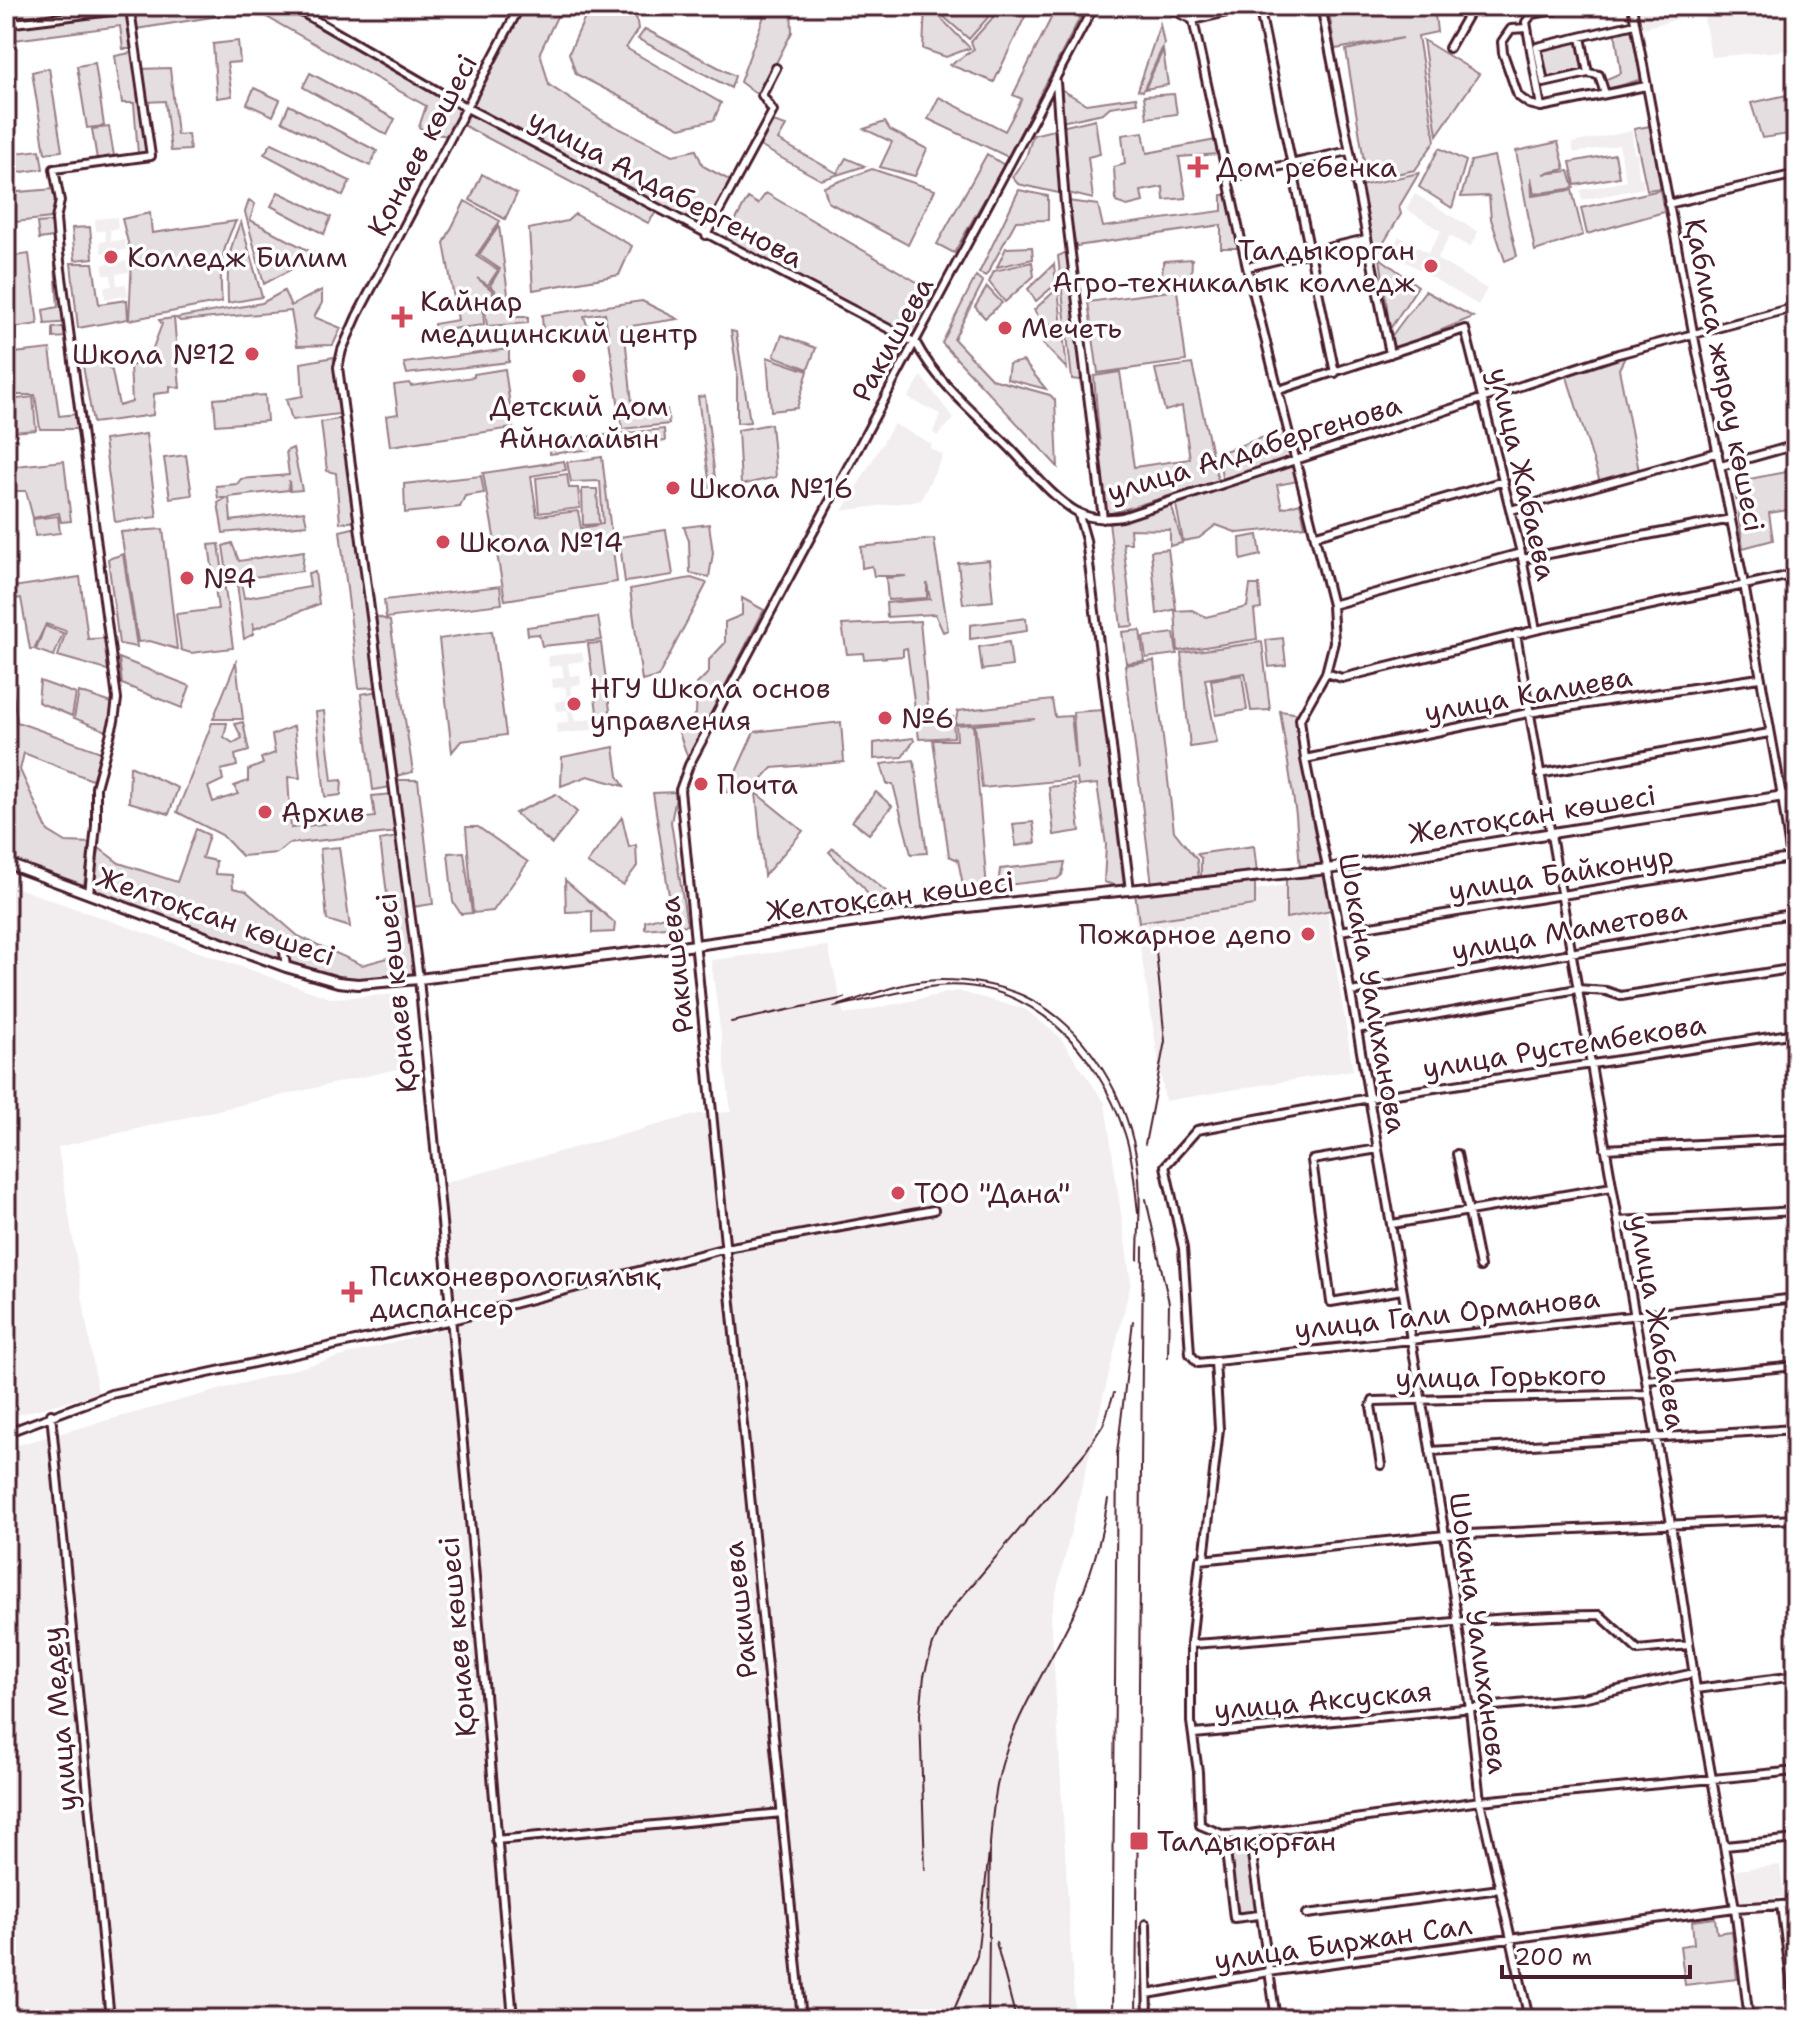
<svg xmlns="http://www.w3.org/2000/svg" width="1802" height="2025" font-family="'Shantell Sans',sans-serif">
	<rect width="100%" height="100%" fill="#fff"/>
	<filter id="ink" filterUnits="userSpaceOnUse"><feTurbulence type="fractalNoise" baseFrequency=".0125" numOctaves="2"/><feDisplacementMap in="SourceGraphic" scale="16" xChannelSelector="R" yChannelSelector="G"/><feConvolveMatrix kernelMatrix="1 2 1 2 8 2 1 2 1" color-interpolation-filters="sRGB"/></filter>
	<g filter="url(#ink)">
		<path fill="#f2eeef" d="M1639,6H1780L1791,50L1711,57L1703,13L1643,28Z
			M1632,131L1634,153H1637L1639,177L1642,178L1644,188L1582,200L1580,190L1626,181L1619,145L1574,153L1572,143Z
			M1415,194L1478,232L1470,247L1450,236L1437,259L1487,289L1478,305L1390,252L1399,236L1428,253L1441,231L1406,209Z
			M117,217L118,228L110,230L111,241L125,240L126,250L113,252L114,263L128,261L129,272L116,274L117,285L126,284L128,296L105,299L104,287L112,286L111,275H104L102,265L109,263L108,253H101L100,242L106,241L105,231H96L95,219Z
			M921,376L954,419L937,436L933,432L940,414L908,398Z
			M894,424L932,444L930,448L943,455L921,500L842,511Z
			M582,652L584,661L568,663L570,676L580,675L581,684L571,686L573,699L583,698L584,707L574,709L575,721L591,719L592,730L557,734L556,724L569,722L568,710L556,711L555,702L567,700L565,687L553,688L552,679L564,677L562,665L549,667L548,656Z
			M1322,879L1353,1070L1165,1101L1134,910Z
			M6,884L330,998L407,994L414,1065L58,1147L98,1393L6,1418Z
			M828,946L844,1015L957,991L1025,1009L1059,1036L1105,1103L1131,1282L1051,1614L1075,2019H6V1448L456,1325L437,1185L698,1114L731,1112L711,960Z
			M1780,1865L1784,1897L1741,1902L1736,1870Z"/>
		<path fill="#e5dee0" stroke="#987e86" stroke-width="2" d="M98,6L99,11L6,23V7Z
			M179,6H254L225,15L136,29L133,11Z
			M265,6H284L462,109L449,136L428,133L419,127L426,106L256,11Z
			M524,6H562L540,52L549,85L602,120L673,155L696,150L703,166L731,181L704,228L471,107Z
			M590,6H619L636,15L638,29L626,48L721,103L714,120L680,128L576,74L569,53Z
			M748,6H791L792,32L759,96L740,82L764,16Z
			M925,6H934L932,9L970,48L946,57L923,49Z
			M937,6H998L969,39L935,9Z
			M1003,6H1030L994,82L950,65L974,49L971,42Z
			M1057,6H1086L1008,157L928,119L939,97L1005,131L1022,99L1013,95Z
			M1328,6H1434L1437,32L1418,36L1435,141L1415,170L1367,180L1346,50L1403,38L1335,49Z
			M128,13L131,49H123L120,26L6,41V28Z
			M1160,24L1164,44L1143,91L1138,90Z
			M1633,27L1642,79L1606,90L1604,80L1621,73L1615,31Z
			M645,29L735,76L731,88L638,39Z
			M1423,40L1479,74L1437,135Z
			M1579,40L1584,70L1547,79L1541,49Z
			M238,41L240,62L227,63L232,96L217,98L213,44Z
			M1163,50L1168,85L1145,89Z
			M135,52L148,154H138L134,103H122L115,56Z
			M95,63L104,126L87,128L77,66Z
			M49,68L62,151L45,153L32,72Z
			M170,68L177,135L188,134L190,150L171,151L165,101L145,102L140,69Z
			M310,73L395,119L387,135L303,87Z
			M1796,81V133L1762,138L1751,103L1787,95L1789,82Z
			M6,85L16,153L40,150L43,169L8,174Z
			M254,88L280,100L273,116L247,104Z
			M1059,88L1086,104L1136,97L1137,103L1110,107L1103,113L1061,122Z
			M1174,94L1177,114L1147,118L1144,96Z
			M289,105L377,151L370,166L282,121Z
			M470,113L657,211L648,223L463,125Z
			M1095,119L1100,154L1088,157L1093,199L1068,193L1061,127Z
			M773,122L786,126L778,140L837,173L846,158L865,166L821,180L758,145Z
			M885,122L890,130L927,149L915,176L880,167L892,142L864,129Z
			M1650,126L1661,188L1647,190L1634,129Z
			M109,127L114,156L97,159L92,129Z
			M1057,129L1063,194L1018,184L1012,177L1026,157L1033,135Z
			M1143,132L1147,153L1216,140L1219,154L1179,157L1186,198L1164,200L1163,187L1141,191L1143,202L1127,206L1116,202L1114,167L1125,164L1122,135Z
			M1558,142L1565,169L1543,174L1569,171L1574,188L1534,194L1531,177L1532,196L1572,190L1583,235L1535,251L1516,151Z
			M272,143L350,181L343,196L264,154Z
			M1439,148L1466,161L1452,208L1419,187Z
			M987,154L1004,165L954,253L937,244Z
			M1615,154L1619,177L1575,185L1570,162Z
			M1494,156L1517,256L1505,261L1491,219L1489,196L1461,197L1471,161Z
			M872,169L935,190L908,245L828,202L824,187Z
			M1419,173L1399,207L1401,214L1375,257L1360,186Z
			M482,174L517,194L505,219L470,200Z
			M55,189L60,217L6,223V193Z
			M1019,190L1048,196V220L1016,221L986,276L979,273Z
			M1660,190L1664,212L1587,234L1581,208Z
			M278,192L331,217L324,234L271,206Z
			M766,193L927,288L922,297L932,303L912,340L725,239L748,198L758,204Z
			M1222,195H1229L1239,248H1221V225L1076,246L1067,201L1098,205L1103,227L1222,211Z
			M249,200L255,204L250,220L313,253L292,269L264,284L245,212Z
			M465,201L500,221L476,256L498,270L488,285L477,278L493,291V306L483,307L484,325L434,331V324L458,320L444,243Z
			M150,213L152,233L236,221C221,249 219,271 222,302L129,320L132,258L122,219Z
			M575,214L632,246L619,275L533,290L529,229L567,221Z
			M61,221L71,322L45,324L43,310L58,307L53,237L39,239L37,223Z
			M241,222L262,297L228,303C227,272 227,250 241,222Z
			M499,226L511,317H528V323L487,326L485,310L497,308L495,290L490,286L500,269L479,255Z
			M90,227L93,258L75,260L72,228Z
			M1032,247L1033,259L997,267L1006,248Z
			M1069,251L1089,402L1084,400L1080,380L1072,379L1058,256Z
			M29,254L38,324L6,329V257Z
			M1380,258L1418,286L1390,329Z
			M1192,259L1191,281L1160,284L1164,261Z
			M1032,262L1034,276L1005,302L989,282L994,271Z
			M71,263H93L99,304L127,300L128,319L78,328Z
			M1054,264L1056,284L1036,301L1028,289Z
			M976,276L983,282L954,339L992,379L1050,395L1055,400L1058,467L942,343Z
			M987,287L1002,303L985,318L975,307Z
			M1058,288L1062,328L1043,323L1034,310Z
			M322,290V303L314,317L341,328L333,345L297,346L291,311L180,321L176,318L262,303L284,291L291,306Z
			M1177,290L1186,361L1098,373L1088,302Z
			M1425,291L1473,317L1391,351L1390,338Z
			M642,301L678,319L624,327L633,412L667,409L669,424L622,429L605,313L584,316L589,331L543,334L542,315Z
			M174,318L180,388L170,386V392L154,394L153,415L93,423L82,360L101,359L112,371L119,406L132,402L130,366L148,361L162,324L159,320Z
			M72,326L87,429H40L35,395H16L13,371H6V354L50,349L59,416L77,414L67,337L53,338V328Z
			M1045,330L1063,333L1067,369L1043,344Z
			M731,331L736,332L750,422L737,423V371Z
			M782,335L816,348L808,369L774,356Z
			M509,349V362L407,374L404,363Z
			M334,357L339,414L292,420L286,399L303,396L301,363Z
			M767,357L808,371L797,408L771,411Z
			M1625,357L1619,369L1639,471L1600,482L1566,374Z
			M1023,361L1046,389L1007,379L1009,364Z
			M1192,364L1218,481L1106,515L1094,376L1120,372L1134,467L1190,459L1182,406L1165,411L1155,369Z
			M505,369L513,428L390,446L386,416L398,414L394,385L409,383L411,386L474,377V374Z
			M265,395L267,421L216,425L214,399Z
			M705,396L716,486L710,487L698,397Z
			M33,397L36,430L12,432L9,400Z
			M344,418L357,521L340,523L336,473L327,471L321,422Z
			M771,424L776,477L741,485L738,430Z
			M664,429L665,441L550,454L549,441Z
			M1284,430L1293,460L1222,479L1219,453Z
			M146,434L157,517L115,522L104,440Z
			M293,448L302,490L290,491L289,480L288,490L229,497L231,521L304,511L307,525L223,533L218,503L226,498H218L216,486L237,484L241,479L289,475L286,451Z
			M186,455L192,495L170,498L164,458Z
			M602,457L617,582L505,600L483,473L564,461L566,470L531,476L537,516L578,511L581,528L603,524L600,481L571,482L567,462Z
			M64,461L71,521L61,522L59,513L33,518L26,491H6V467Z
			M1293,465L1298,481L1277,485L1282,508L1300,503L1305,526L1238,533L1216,525L1199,538L1183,541L1176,505Z
			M1796,470V529H1792L1788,510L1769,513L1773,540L1743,548L1734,482Z
			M567,474L569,488H578L580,508L539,513L536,478Z
			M481,476L484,493L465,496L460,507L405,513L404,484Z
			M582,489H597L599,524L583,525Z
			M1171,504L1182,543L1170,546V530L1130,529L1131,543H1123L1133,626L1121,627L1109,521L1126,519Z
			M58,516L60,533L35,536L33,519Z
			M709,524L713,553L709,577L690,573L689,541L684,527Z
			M357,527L378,687L359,688L340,531Z
			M163,529L177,649L150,641L138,642L121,532Z
			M666,530L673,575L625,582L619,537Z
			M1258,535L1261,555L1241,560L1240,538Z
			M934,539L948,630L943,632L935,614L887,617L886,603L930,599L927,583V598L888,600L886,578L906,576H874L872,566L862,568L861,547Z
			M232,543L239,561L304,551L302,571L228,580L223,546Z
			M219,544L233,648L191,653L181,650L176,614L218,609L209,545Z
			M1168,549L1176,609L1157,614L1151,551Z
			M123,554L137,647L119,644L108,559Z
			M989,560L993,601L963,604L958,563Z
			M315,572L319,604L254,629L253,622V634L244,639L237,583L241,582L244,598L310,587L308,573Z
			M80,577L88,639L113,638L114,672L58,656L66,631L46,624L34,649H30L21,598L6,600V588Z
			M691,578L707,583L658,677L642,681L630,589Z
			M1250,585H1259L1261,609L1254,610L1257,639L1178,651L1175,611L1192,610L1206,617L1247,607Z
			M500,586L502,604L386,618L384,600Z
			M742,598L764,610L688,758L677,727L696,714L697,684L709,672V660L725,643V622L742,615Z
			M376,616L390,621L413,772L395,776Z
			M598,617L602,640L542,646L539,634L528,635L527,627Z
			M1026,618L1027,631L970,639V625Z
			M920,621L929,718L953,717L954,737L919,739L907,648L903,649V656L864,659L863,653L847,654L842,625Z
			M45,626L63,633L54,656L36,650Z
			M1140,630L1144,661L1126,663L1122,632Z
			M492,631L506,735L461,741L452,752L439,639Z
			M1174,633L1177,654L1146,658L1143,637Z
			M1283,638L1286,665L1269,667L1266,640Z
			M1009,642L1012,666L982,670L979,647Z
			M1262,642L1270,710L1251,711L1245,673L1205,679L1217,743L1190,747L1181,653Z
			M601,643L612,725L599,727L588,644Z
			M6,644L17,722L101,752L92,780L24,753L20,770L48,831L66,842L91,843L84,885L11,859L6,826Z
			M119,658L190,686L182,708L122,684Z
			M1154,661L1174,831L1197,860L1199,880L1152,885L1125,665Z
			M236,662L243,719H213Z
			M1242,675L1247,710L1216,715L1211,680Z
			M40,681L76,694L72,716L38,702Z
			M379,691L391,787L373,790L361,694Z
			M79,692L115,704L109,732L74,718Z
			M1052,700L1055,717L1071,716L1077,770L1073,712L1103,710L1124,888L1104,882L1106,845L1097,784L1078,786L1077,779L982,788L975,725L1035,719L955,724L958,711Z
			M324,711L332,781L342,780L341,795L325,797L316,712Z
			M1280,711L1300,714L1326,867L1300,869L1296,815Z
			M243,722L249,751L235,755L237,766L221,770L223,780L208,787L213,802L238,794L234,786L248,781V770L263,764L261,758L275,753L272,735L294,726L300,778L288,777L291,828L375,817L372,796L393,794L397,832L288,844L277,853L242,856L222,835L177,812L212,723H227L224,737L233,743L242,738L235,724Z
			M841,722L844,762L772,768L752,790L727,792L754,732Z
			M973,724L987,888L964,890L958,860L949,856L933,740H957L956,725Z
			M913,738L914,741L902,757L874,759V743Z
			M614,747L618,776L624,786L588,776L561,786L562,757Z
			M914,760L927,853L911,854L893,784H887L881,764Z
			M130,766L178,788L169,814L129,802Z
			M396,780H418L433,904L412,907Z
			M1074,784L1080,831L1054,835L1049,787Z
			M677,792L671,822L687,925L645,929V921L672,914L653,793Z
			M876,792L892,806L869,834L852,821Z
			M756,793L803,831L764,876Z
			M556,794L577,812L552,844L515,813Z
			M622,817L629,847L636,845L637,866L623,885L587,863Z
			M1033,822L1036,843L1016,846L1013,824Z
			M466,827H478L528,862L493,911L473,913Z
			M196,829L209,835L202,858L216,861L215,874L232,875L233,888L246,891L298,936L362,965L395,956L380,840L398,837L414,976L353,981L287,964L92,892L99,848L119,863L177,882Z
			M1254,846L1257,873L1201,879V858L1197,854Z
			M339,847L350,927L327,920L320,849Z
			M833,848L887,892L874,905L864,888L829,852Z
			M464,852L472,913L461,914L453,902L448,853Z
			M1065,862L1062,875L1057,879L998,886L1000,869Z
			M1325,872L1332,910L1286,918V877Z
			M1255,878V905L1139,922L1135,893Z
			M565,880L615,923L614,932L592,933V911L566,912Z
			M1227,1837H1248L1257,1912L1237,1916Z
			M1715,1918L1717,1933L1732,1931L1737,1979L1685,1985L1680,1946L1694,1944L1692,1921Z"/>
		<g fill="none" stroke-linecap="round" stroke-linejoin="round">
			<defs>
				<path id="minor" d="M291,6L467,108L916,343C936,382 980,418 1011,449C1032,471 1053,499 1079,513C1093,520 1107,519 1122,517L1618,354L1796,307
					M1165,6L1193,20L1247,267L1332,605L1334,642L1326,673L1300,719L1305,759L1340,931L1445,1535L1470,1709L1480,1801L1529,2019
					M1259,6L1335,373
					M1321,6L1390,354
					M1632,6L1693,332L1744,584L1782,796L1796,894
					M1193,20L1253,6
					M6,24L152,6
					M1527,28L1511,29L1502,42L1503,53L1518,96L1529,104L1541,107L1646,86
					M1581,37L1588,73L1544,83L1537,47L1635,24
					M1449,48L1473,6
					M1588,73L1599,75L1605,94
					M1056,82L1065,204L1103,519
					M1541,107L1526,22L1532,14L1555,10
					M1227,178L1349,151
					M1668,204L1796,174
					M706,235L773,111L762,95L776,68
					M1247,267L1366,239
					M1279,390L1465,329L1521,553L1536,630
					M1721,466L1796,445
					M1511,510L1718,452
					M1078,512L1086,540L1130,890
					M1317,535L1504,481
					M1522,559L1731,519
					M1332,605L1521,553
					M1516,634L1671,1524L1696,1689L1735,1908L1749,2019
					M1326,673L1342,678L1536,630L1796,574
					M1305,759L1528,713L1759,678
					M1539,774L1769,733
					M89,894L96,825V787L114,721L117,699L59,254L56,219L60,201L54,169L151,156L130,9
					M1340,931L1790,858
					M283,944L286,967
					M1351,992L1796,913
					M1357,1029L1577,989L1606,991L1621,996L1796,968
					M1796,1033L1369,1098L1197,1130L1165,1166L1183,1248L1190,1354L1198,1363L1796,1298
					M1378,1149L1312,1160L1331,1302L1402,1290
					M1605,1149L1796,1139
					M1457,1154L1480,1267
					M1618,1221L1796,1211
					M1392,1224L1612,1187
					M1646,1380L1796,1366
					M51,1414L110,2019
					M6,1433L111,1394L452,1320L726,1248L934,1210
					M1430,1451L1796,1429
					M1381,1465L1371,1406L1373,1401L1648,1394
					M1796,1519L1445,1535L1200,1560L1191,1644V1722L1198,1772L1200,1825L1224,1835L1249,1834L1480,1801L1796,1771
					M1204,1559L1219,1429L1215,1361
					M1793,1620H1796
					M1191,1644C1327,1636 1464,1616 1600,1615L1638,1650L1689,1645
					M1696,1689L1796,1676
					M1194,1734L1582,1698L1694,1673
					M1249,1834L1276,2019
					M1224,1835L1234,1918L1259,1915
					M496,1840L782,1813
					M1725,1846L1796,1839
					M1781,1905L1796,2016
					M1307,1914L1500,1889
					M1146,1924L1148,2019
					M1148,1994L1268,1972L1735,1908L1796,1904
					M513,2019L469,1508L419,979L338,367L342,350L357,316L520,6
					M802,2019L680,790L689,765L1094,6"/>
				<path id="major" d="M6,863L286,967L338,982L358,984L419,979L696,945L948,909L1328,869L1796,794"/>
			</defs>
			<use href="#minor" stroke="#4a1f2b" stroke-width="12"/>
			<use href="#major" stroke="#4a1f2b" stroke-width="14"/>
			<use href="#minor" stroke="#fff" stroke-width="6"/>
			<use href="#major" stroke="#fff" stroke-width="8"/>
			<path stroke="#4a1f2b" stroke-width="2" d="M731,1022L845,998
				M1145,1144L1165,1041L1155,941
				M1146,1199L1169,1303L1168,1357
				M1138,1260C1138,1229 1142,1198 1138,1168C1130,1101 1087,1025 1024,996C999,985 968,980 941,980C905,980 868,996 834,1007C868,1000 903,990 937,986C1031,978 1098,1051 1125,1134C1133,1159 1135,1186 1138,1213
				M990,1844C992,1811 996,1779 1007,1748C1023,1705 1047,1667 1067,1627C1088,1587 1101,1543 1108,1499
				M925,1869L920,1714L924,1676L933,1644L943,1623L956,1604L1086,1451L1103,1425L1114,1393
				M996,1942L1016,2019
				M950,2019L977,1956L990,1844L988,2019
				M1112,2019L1117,1454L1133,1321
				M1136,2019L1143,1247"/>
		</g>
	</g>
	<g fill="#d1495b" stroke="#fff" stroke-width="3">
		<path d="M1194 155h8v8h8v8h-8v8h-8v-8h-8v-8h8z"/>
		<circle cx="111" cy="257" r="8"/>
		<circle cx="1431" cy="266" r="8"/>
		<path d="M398 305h8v8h8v8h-8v8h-8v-8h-8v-8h8z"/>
		<circle cx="1005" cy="328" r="8"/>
		<circle cx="252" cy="354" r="8"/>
		<circle cx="579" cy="376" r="8"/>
		<circle cx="673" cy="488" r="8"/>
		<circle cx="443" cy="542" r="8"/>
		<circle cx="187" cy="578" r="8"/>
		<circle cx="574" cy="704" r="8"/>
		<circle cx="885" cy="718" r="8"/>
		<circle cx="701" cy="784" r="8"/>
		<circle cx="265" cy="812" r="8"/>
		<circle cx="1308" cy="934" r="8"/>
		<circle cx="898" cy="1193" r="8"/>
		<path d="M348 1280h8v8h8v8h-8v8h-8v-8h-8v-8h8z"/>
		<rect x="1129" y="1831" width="20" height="20" rx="4"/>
	</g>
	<g text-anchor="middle" stroke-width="7" stroke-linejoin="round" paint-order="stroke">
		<g font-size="28" fill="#4a1f2b" stroke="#fff">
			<text transform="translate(422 145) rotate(-62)" y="10">Қонаев көшесі</text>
			<text transform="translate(666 188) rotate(28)" y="10">улица Алдабергенова</text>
			<text transform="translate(892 339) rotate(-61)" y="10">Ракишева</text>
			<text transform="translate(1725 375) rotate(79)" y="10">Қаблиса жырау көшесі</text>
			<text transform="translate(1254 448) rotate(-17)" y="10">улица Алдабергенова</text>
			<text transform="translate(1523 474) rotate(77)" y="10">улица Жабаева</text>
			<text transform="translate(1528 694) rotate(-10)" y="10">улица Калиева</text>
			<text transform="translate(1532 814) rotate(-9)" y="10">Желтоқсан көшесі</text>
			<text transform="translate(1561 873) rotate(-9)" y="10">улица Байконур</text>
			<text transform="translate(890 896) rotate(-7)" y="10">Желтоқсан көшесі</text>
			<text transform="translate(216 916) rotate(19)" y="10">Желтоқсан көшесі</text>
			<text transform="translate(1569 930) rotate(-10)" y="10">улица Маметова</text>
			<text transform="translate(676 965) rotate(-96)" y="10">Ракишева</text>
			<text transform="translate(396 993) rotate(-96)" y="10">Қонаев көшесі</text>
			<text transform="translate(1373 993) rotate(80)" y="10">Шокана Уалиханова</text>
			<text transform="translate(1564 1046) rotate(-9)" y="10">улица Рустембекова</text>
			<text transform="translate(1447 1313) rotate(-6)" y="10">улица Гали Орманова</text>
			<text transform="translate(1658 1322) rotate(80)" y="10">улица Жабаева</text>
			<text transform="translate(1501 1376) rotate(-1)" y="10">улица Горького</text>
			<text transform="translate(740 1610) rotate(-96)" y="10">Ракишева</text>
			<text transform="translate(1479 1633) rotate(82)" y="10">Шокана Уалиханова</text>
			<text transform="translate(457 1637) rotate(-95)" y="10">Қонаев көшесі</text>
			<text transform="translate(1323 1700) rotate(-5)" y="10">улица Аксуская</text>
			<text transform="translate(59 1719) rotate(-95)" y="10">улица Медеу</text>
			<text transform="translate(1343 1942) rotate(-8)" y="10">улица Биржан Сал</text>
		</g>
		<g font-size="28" fill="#4a1f2b" stroke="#fff" text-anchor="start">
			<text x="1216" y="177">Дом ребенка</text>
			<text x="1415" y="260" text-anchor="end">Талдыкорган<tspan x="1415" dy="32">Агро-техникалык колледж</tspan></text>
			<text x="127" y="267">Колледж Билим</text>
			<text x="420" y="311">Кайнар<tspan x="420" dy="32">медицинский центр</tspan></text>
			<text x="1021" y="338">Мечеть</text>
			<text x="236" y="364" text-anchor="end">Школа №12</text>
			<text x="579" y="416" text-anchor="middle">Детский дом<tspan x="579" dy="32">Айналайын</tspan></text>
			<text x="689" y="498">Школа №16</text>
			<text x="459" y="552">Школа №14</text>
			<text x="203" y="588">№4</text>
			<text x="590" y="698">НГУ Школа основ<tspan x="590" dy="32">управления</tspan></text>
			<text x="901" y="728">№6</text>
			<text x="717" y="794">Почта</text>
			<text x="281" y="822">Архив</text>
			<text x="1292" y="944" text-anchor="end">Пожарное депо</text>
			<text x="914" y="1203">ТОО "Дана"</text>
			<text x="370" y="1286">Психоневрологиялық<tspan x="370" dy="32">диспансер</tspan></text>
			<text x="1157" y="1851">Талдықорған</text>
		</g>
	</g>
	<rect width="1802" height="2025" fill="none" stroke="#fff" stroke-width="32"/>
	<rect x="16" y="16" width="1770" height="1993" fill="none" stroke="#4a1f2b" stroke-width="3" filter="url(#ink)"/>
	<path d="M1502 1965v12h188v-12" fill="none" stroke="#4a1f2b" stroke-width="4"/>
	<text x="1514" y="1965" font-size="24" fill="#4a1f2b" stroke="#ffffff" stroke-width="6" paint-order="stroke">200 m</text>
</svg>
